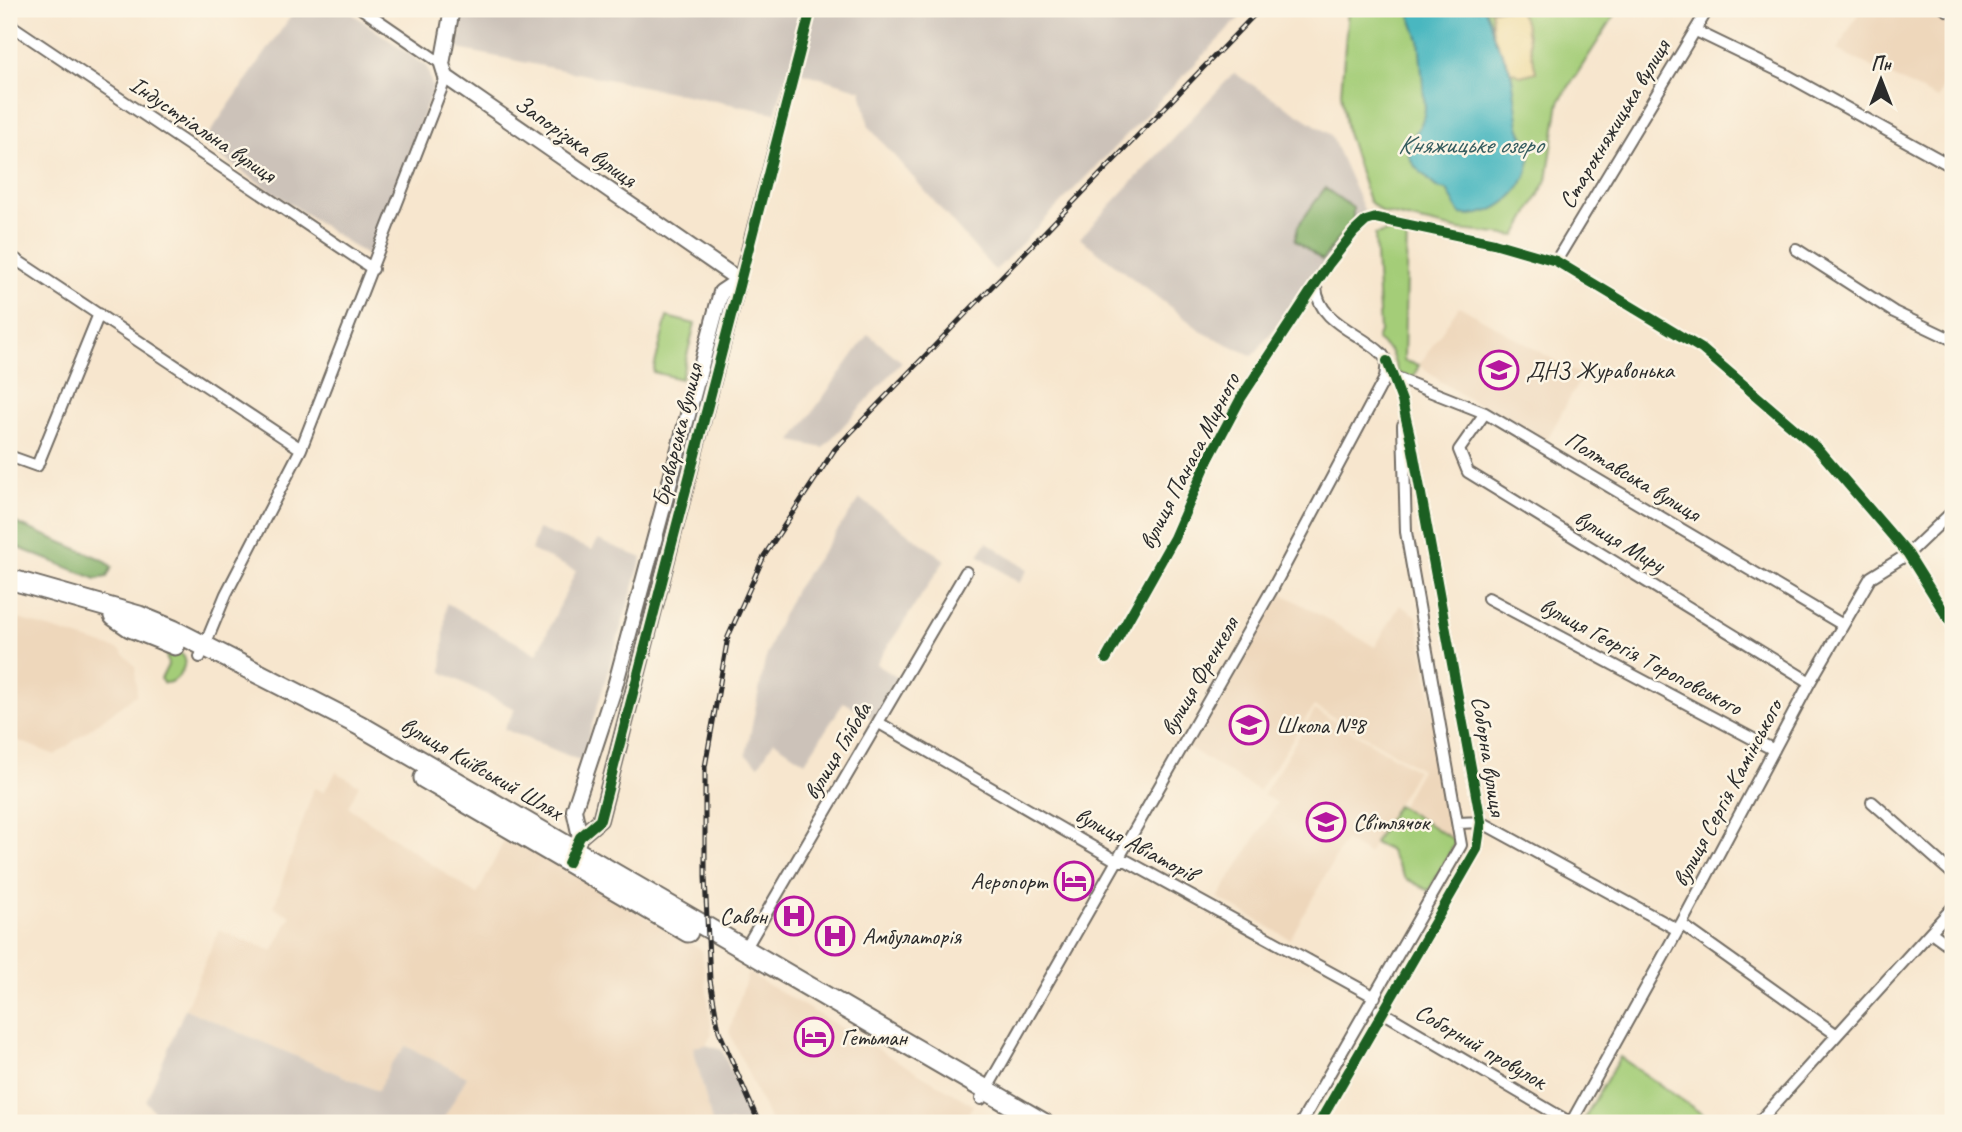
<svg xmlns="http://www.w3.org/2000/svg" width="1962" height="1132" font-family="Caveat,sans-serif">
	<rect width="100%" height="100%" fill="#fcf5e5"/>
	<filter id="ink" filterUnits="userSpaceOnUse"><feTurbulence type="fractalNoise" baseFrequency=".0143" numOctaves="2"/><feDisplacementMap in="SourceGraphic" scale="14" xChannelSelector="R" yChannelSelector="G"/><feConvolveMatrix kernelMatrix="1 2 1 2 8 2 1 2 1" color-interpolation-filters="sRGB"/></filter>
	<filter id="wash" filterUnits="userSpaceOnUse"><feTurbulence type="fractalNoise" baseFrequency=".00686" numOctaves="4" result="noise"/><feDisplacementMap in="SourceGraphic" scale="28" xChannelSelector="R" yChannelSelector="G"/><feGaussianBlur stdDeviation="1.57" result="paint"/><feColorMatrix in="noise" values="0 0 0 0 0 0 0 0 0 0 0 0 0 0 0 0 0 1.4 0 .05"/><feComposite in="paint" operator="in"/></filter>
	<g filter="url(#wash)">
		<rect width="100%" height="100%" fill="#f7e6ce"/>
		<path fill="#eed7bb" d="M1861,9H1937L1953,17V63L1938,99L1837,50Z
			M1459,306L1582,376L1544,445L1441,382L1419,365Z
			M1278,591L1375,647L1400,605L1417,616L1456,841L1400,808L1421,769L1314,706L1259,791L1184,745Z
			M9,616L120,650L135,666L137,694L55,755L9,737Z
			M1315,710L1417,770L1368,854L1345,840L1290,939L1218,898L1277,803L1263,795Z
			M336,772L359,785L348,807L477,895L507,835L702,950L712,1034L706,1045L693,1048L712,1123H441L467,1077L406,1046L391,1064L379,1091L185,1009L219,930L273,951L291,916L274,907L314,788L324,792Z
			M748,973L973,1105L963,1123H771L729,1032Z"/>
		<path fill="#ccc2b9" d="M296,9H346L427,67L433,88L372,253L366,255L202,144Z
			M464,9H1248L995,271L869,127L861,90L800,72H788L775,113L458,49Z
			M1234,73L1331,135L1365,212L1253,356L1204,333L1080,238Z
			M868,334L902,362L823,448L792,441Z
			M860,499L945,560L876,664L903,681L879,723L844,702L805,762L774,741L759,765L746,755L765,661L776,629L795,590Z
			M538,529L592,550L598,540L642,558L581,761L504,729L515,709L442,672L446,603L537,654L576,571L531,550Z
			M987,542L1028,570L1019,583L978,555Z
			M185,1009L378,1091L391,1064L406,1046L467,1077L441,1123H162L146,1101Z
			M706,1045L722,1050L753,1123H712L693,1047Z"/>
		<path fill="#a4cd78" stroke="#687c52" stroke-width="2" d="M1348,9L1618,10L1559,102L1547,180L1516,236L1459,230L1381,212L1369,201L1347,132L1341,93Z
			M1390,231H1407L1404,361L1419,365L1413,379L1398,373L1391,352L1377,340L1380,332L1375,235Z
			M667,317L695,324L681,379L653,372Z
			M165,648L177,650L185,658C185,670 177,684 163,683L161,679L168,665Z
			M1397,805L1456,841L1429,891L1405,878L1389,850L1374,843Z
			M1620,1057L1715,1123L1582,1122Z"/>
		<path fill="#83b068" stroke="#576e4a" stroke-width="2" d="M1325,188L1353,208V220L1322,260L1295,240L1298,226Z
			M11,521L104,560L112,567L107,577L96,579L19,548L9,541Z"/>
		<path fill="#eeda9e" stroke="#8c8264" stroke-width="2" d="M1491,9H1518L1525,22L1536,72L1521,76L1515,72L1511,73L1493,35Z"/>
		<path fill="#48b7c0" stroke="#3a7176" stroke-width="2" d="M1408,9H1484C1490,17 1490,24 1493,34C1497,47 1507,59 1511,73C1515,90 1516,109 1519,126C1521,135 1528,142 1529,151C1534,188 1494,221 1460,214L1447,190C1435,189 1433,184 1425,176C1388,145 1425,136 1425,108L1419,40Z"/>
	</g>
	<g filter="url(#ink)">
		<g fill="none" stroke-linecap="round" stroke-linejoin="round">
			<defs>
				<path id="street" d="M362,9L442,64
					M1945,9L1953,13
					M9,24L373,269
					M1696,31L1783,73L1953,167
					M1796,249L1894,312L1953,340
					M9,255L301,449
					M1556,261L1708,9
					M739,280L811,9
					M1394,377L1485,413L1843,625
					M1485,413L1459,450L1468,472L1810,682
					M9,456L37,466L99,314
					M1488,598L1774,750
					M200,657L226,594L301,449L446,77
					M1106,659L1174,538L1208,460L1241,398L1328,265L1354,232L1366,221L1376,218L1494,243L1556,261L1702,349L1817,448L1908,554L1953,626
					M879,723L1117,861H1127L1375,997
					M1872,802L1953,874
					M1458,823L1481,822L1678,930
					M1681,924L1837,1035L1758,1123
					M1931,932L1953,948
					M744,951L966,572
					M1379,1010L1571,1123
					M1837,1035L1953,907
					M981,1099L1274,586L1385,378L1387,361L1382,354C1360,332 1318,323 1316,287
					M1301,1123L1461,845L1406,532L1403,425
					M1319,1123L1477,849L1481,822L1412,445L1402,401L1388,363
					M1571,1123L1678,930L1810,682L1871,577L1908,554L1953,511"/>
				<path id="secondary" d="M452,9L442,64L446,77L739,280
					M580,837L574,810L615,686L721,292L739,280
					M570,859L580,837L600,820L739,280"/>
				<path id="highway" d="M9,579L139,616L173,630L359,725L1043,1123
					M114,616L130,627L175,645
					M424,778L688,932"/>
			</defs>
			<use href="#street" stroke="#726c64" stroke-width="14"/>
			<use href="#secondary" stroke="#726c64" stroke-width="18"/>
			<use href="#highway" stroke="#726c64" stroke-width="23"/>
			<use href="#street" stroke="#fff" stroke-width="10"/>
			<use href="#secondary" stroke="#fff" stroke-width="14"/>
			<use href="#highway" stroke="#fff" stroke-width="19"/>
			<defs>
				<path id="rail" d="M759,1123L719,1031L710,980L705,877V767L728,637L764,556L835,449L1260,9"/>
			</defs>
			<use href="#rail" stroke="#2b2b2b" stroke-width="5"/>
			<use href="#rail" stroke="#fcf5e5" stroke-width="2.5" stroke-dasharray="8" stroke-linecap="butt"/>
			<defs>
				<path id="cycleway" d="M1106,659L1174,538L1208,460L1241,398L1328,265L1354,232L1366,221L1376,218L1494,243L1556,261L1702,349L1817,448L1908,554L1953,626
					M568,863L580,837L600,820L811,9
					M1319,1123L1477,849L1481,822L1412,445L1402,401L1387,361"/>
			</defs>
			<use href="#cycleway" stroke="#fcf5e5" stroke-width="15"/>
			<use href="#cycleway" stroke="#1b5e20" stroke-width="10"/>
		</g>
	</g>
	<defs>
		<symbol id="school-ring" viewBox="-11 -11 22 22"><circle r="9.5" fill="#fcf5e5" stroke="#b5179e" stroke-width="1.5"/><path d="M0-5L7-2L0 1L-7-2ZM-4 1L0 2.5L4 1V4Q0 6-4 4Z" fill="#b5179e"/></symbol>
		<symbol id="hotel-ring" viewBox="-11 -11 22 22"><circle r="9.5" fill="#fcf5e5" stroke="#b5179e" stroke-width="1.5"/><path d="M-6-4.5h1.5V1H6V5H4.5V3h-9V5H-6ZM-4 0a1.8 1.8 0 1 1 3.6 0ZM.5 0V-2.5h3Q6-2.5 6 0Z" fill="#b5179e"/></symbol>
		<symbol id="hospital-ring" viewBox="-11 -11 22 22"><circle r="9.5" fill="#fcf5e5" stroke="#b5179e" stroke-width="1.5"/><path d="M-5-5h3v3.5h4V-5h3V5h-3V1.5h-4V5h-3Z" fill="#b5179e"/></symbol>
	</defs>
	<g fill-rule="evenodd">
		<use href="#school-ring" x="1477" y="348" width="44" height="44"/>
		<use href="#school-ring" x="1227" y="703" width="44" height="44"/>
		<use href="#school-ring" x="1304" y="800" width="44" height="44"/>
		<use href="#hotel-ring" x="1052" y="859" width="44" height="44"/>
		<use href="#hospital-ring" x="772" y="894" width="44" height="44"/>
		<use href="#hospital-ring" x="813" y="914" width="44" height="44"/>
		<use href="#hotel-ring" x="792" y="1015" width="44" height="44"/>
	</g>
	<g text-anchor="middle" stroke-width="5" stroke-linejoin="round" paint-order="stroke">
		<g font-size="24" fill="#2b2b2b" stroke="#fcf5e5">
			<text transform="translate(1614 124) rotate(-59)" y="8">Старокняжицька вулиця</text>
			<text transform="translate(203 129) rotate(34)" y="8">Індустріальна вулиця</text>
			<text transform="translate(576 141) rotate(35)" y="8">Запорізька вулиця</text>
			<text transform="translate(677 435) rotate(-76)" y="8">Броварська вулиця</text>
			<text transform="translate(1189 461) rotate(-63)" y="8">вулиця Панаса Мирного</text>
			<text transform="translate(1633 476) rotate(31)" y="8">Полтавська вулиця</text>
			<text transform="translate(1620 541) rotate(31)" y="8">вулиця Миру</text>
			<text transform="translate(1641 656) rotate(28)" y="8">вулиця Георгія Тороповського</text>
			<text transform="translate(1199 676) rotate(-60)" y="8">вулиця Френкеля</text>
			<text transform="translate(837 751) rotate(-59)" y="8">вулиця Глібова</text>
			<text transform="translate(1489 756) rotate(81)" y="8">Соборна вулиця</text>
			<text transform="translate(482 768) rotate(30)" y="8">вулиця Київський Шлях</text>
			<text transform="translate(1727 793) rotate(-62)" y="8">вулиця Сергія Камінського</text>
			<text transform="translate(1136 844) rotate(28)" y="8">вулиця Авіаторів</text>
			<text transform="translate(1481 1046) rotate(30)" y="8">Соборний провулок</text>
		</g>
		<g font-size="24" fill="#2b2b2b" stroke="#fcf5e5" text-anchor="start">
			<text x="1526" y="378">ДНЗ Журавонька</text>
			<text x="1276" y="733">Школа №8</text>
			<text x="1353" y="830">Світлячок</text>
			<text x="1047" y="889" text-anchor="end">Аеропорт</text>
			<text x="767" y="924" text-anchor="end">Савон</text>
			<text x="862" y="944">Амбулаторія</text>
			<text x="841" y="1045">Гетьман</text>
		</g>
		<g font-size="26" font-style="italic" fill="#355c5f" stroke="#fcf5e5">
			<text x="1470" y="153">Княжицьке озеро</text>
		</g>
	</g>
	<rect width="1962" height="1132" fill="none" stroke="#fcf5e5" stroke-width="35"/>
	<g transform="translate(1881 80)" stroke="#fcf5e5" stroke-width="5" paint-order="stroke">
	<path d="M0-5L12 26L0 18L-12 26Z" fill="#2b2b2b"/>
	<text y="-10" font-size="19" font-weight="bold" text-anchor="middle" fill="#2b2b2b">Пн</text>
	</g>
</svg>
